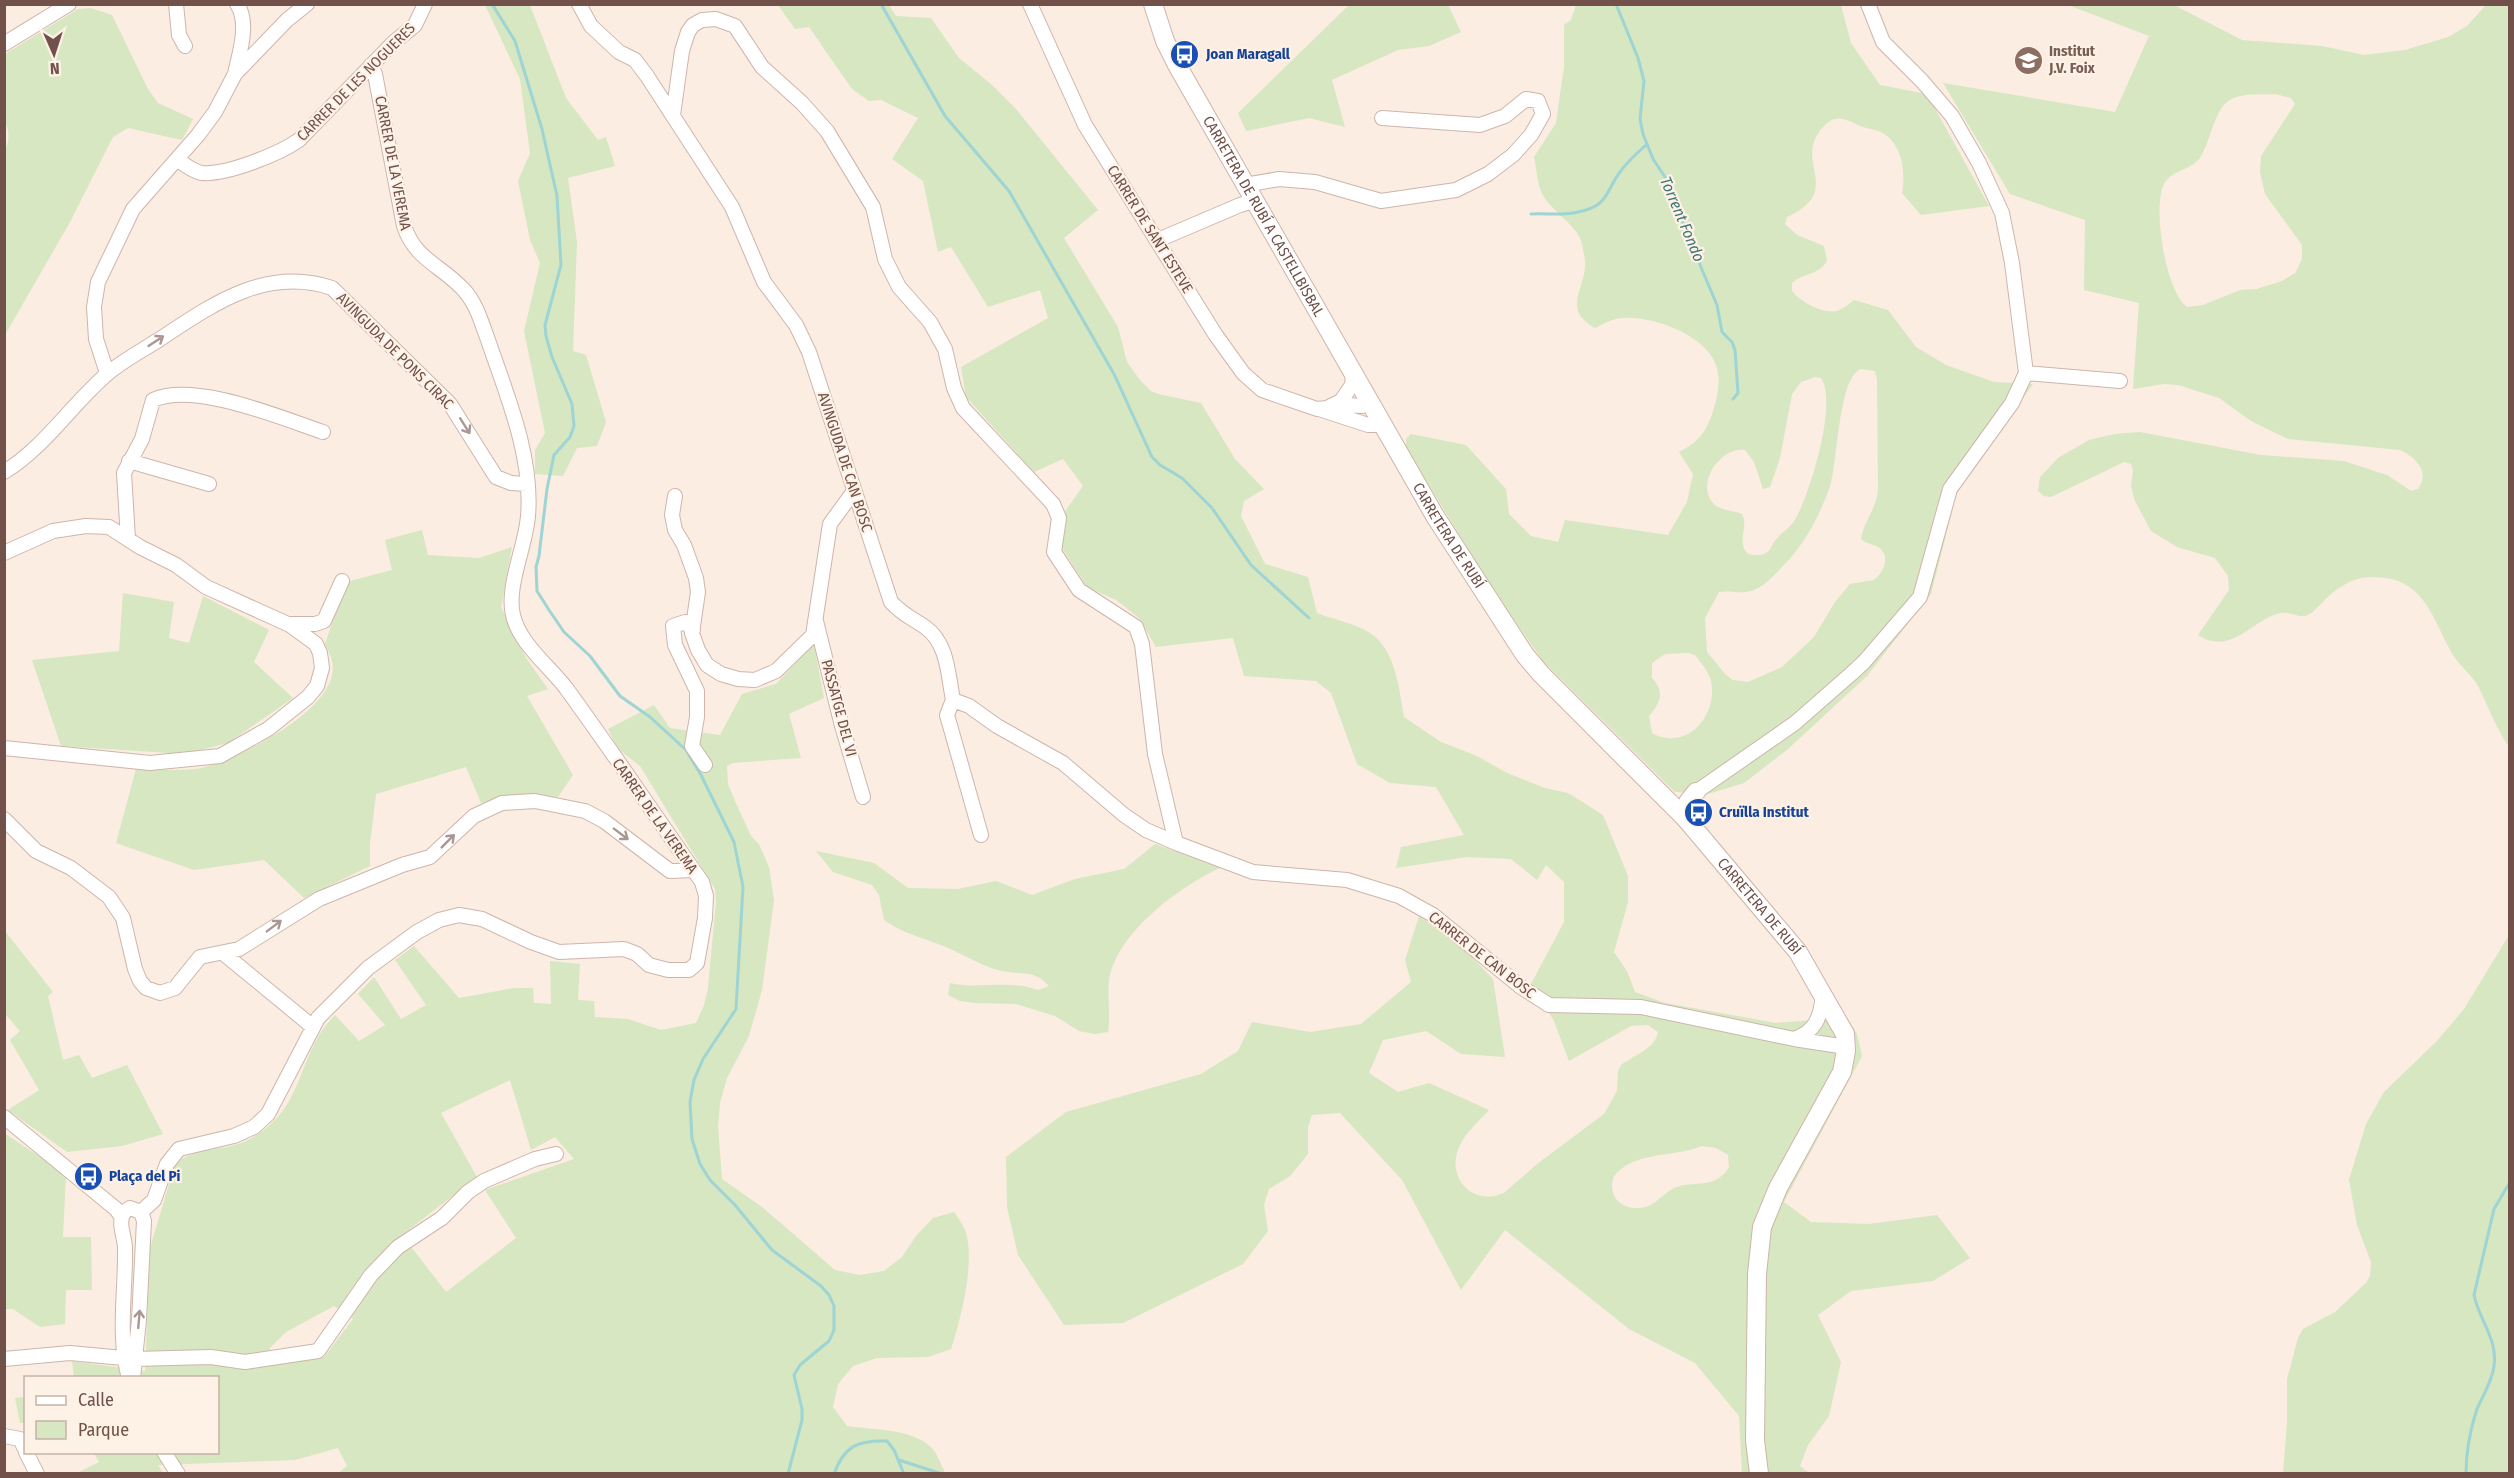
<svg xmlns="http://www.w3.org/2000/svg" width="2514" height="1478" font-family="'Fira Sans Condensed',sans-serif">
	<rect width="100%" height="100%" fill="#fbede1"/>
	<path fill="#d6e7c1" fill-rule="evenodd" d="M1350,4L1448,5L1461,32L1429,46L1398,50L1332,80L1345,127L1309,118L1246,131L1238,113Z
		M485,5H530L566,98L598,140L606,137L615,166L568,178L577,242L573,351L586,355L606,422L597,446L577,448L563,476L535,474V450L545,433L524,331L540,263L530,240L518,181L530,153L520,79Z
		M778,5H889L896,16L931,18L959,58L991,84L1016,109L1098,210L1064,238L1118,327L1127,362L1140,380L1151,391L1158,394L1201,403L1235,459L1264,489L1244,501L1241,516L1265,564L1308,577L1317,613C1332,619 1357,624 1370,633C1396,650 1399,689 1404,717L1441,742L1477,756L1507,773L1545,788L1568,793L1603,815L1628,876V902L1614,952L1627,971L1635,992L1665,1003L1776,1023L1815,1020L1839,1005L1857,1034L1862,1056L1784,1202L1811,1222L1869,1224L1937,1215L1970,1258L1933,1281L1851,1291L1818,1315L1841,1362L1829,1416L1808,1445L1800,1466L1809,1473H1742L1739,1416L1695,1363L1629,1329L1505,1230L1461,1290L1402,1180L1340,1113L1312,1115L1308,1127V1154L1290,1176L1269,1189L1264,1205L1268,1231L1243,1264L1123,1323L1064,1325L1018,1255L1007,1207L1006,1157L1066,1112L1201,1074L1238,1051L1252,1022L1310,1032L1361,1024L1411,982L1405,960L1419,916L1462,947L1493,979L1505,1057L1461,1054L1426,1031L1383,1040L1369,1073L1398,1092L1429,1083L1489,1110C1479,1121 1465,1133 1459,1147C1446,1178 1472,1207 1504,1193L1537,1164L1604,1114L1617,1091L1618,1071L1621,1065C1633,1056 1656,1048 1658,1032L1648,1025L1631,1026L1569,1061L1554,1021L1531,984L1564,922V882L1546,865L1537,880L1511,859L1467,857L1396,868L1401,847L1464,835L1436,787L1390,783L1357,764L1331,693L1316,681L1244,676L1233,638L1156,647L1139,618L1116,600L1087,587L1062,548L1066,510L1083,486L1063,459L1034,472L966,397L961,367L1048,318L1040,290L988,307L951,247L938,252L923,181L892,159L918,118L881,100L869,101L852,89L809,27L795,29ZM1702,1146L1716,1148L1728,1155L1729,1167C1716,1190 1693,1180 1674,1188C1664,1193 1656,1204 1646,1207C1624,1212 1606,1198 1614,1176C1636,1150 1673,1158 1702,1146Z
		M1576,5H1841L1851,43L1880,85L1927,94L1989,206L1921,215L1902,193C1906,171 1902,143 1881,132C1875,129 1869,129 1863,127C1845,120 1835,110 1819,132C1796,164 1843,191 1787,217L1785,224L1797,235L1824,246L1827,261C1819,275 1803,273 1792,283V291C1801,302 1822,314 1837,311C1843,309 1849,304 1854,300L1888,310L1916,347L1946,365L1994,382L2033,384L1957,492L1931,594L1867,676L1788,749L1744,783L1708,794L1675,792L1543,661L1492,589L1406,447V439L1411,434L1466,445L1506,489L1509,514L1531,536L1558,542L1565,520L1668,535L1687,502L1693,474L1679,452C1698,443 1707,431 1713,411C1718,396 1721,381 1716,365C1705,334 1651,315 1621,318C1612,319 1603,324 1595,328C1563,310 1583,292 1585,267C1586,260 1583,251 1582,244C1578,226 1554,213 1544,197C1537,187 1537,169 1534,157L1556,123L1564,67V25L1571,20ZM1861,369L1875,371L1877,379L1878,489C1877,508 1864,521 1861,539C1867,544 1872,544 1878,547C1892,556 1883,573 1874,580L1850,584L1835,602L1814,637L1782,667L1748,682L1733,680L1726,675L1707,652L1705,618L1719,592C1730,590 1741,594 1751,591C1765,587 1774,575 1783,566C1805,544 1820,515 1830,486C1838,462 1838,377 1861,369ZM1815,377L1821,378C1838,402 1810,493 1796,518C1791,528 1780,533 1774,542C1771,546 1771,550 1766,553C1761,556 1754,555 1748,554C1736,542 1749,528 1742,514C1733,510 1719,511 1712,502C1696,481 1722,446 1745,450L1754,462L1763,489L1770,487L1780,458L1792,394L1801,382ZM1688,653L1695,655C1702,664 1712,675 1712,688C1714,721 1683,751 1652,733L1649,716C1661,702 1665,692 1652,678V663L1665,654Z
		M2068,5H2174L2242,40L2322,46L2364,55L2405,50L2448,37L2467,26L2486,5H2509V747C2496,728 2488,706 2478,686C2472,675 2462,668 2455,658C2432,621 2427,577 2373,577C2352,577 2336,588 2322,603C2317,607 2314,612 2308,615C2299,619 2291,611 2281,613C2253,618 2232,657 2198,635L2229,590L2228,576L2215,558L2177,547L2151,531L2135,501L2131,486L2133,471L2131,464L2124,462L2051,497L2044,496L2038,491L2040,477L2046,471L2058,458L2089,440L2115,434L2140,432L2261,455L2344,461L2387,475L2411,491L2418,489C2430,472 2417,458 2400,450L2288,439L2251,421L2219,398L2178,385L2164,384L2133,389L2139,303L2084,290L2085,220L2010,194L1943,83L2115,112L2149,36ZM2275,94L2291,98L2295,104L2261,156L2260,172L2265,194L2302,245V259L2299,266L2295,273L2282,281L2257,289L2240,290L2203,305L2187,307C2166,293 2151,204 2165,182C2174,169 2193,170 2201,156C2210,142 2214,113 2226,103C2238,92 2259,95 2275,94Z
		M91,8L112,15L148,89L158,103L193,119L182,140L128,128L113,137L70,222L5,335L4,152C10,141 10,131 4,120L5,54L78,9Z
		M422,530L428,555L479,558L512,547L501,607L526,658L548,689L527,696L573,775L558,797L509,795L481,803L466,767L376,794L370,844V866L304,898L264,860L194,870L116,843L136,769C154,769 189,772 205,767C242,756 324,715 332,675C335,664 330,654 325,644L346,582L392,570L385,540Z
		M123,593L174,602L169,638L189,643L203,596L269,630L254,662L293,698L228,743L184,754L61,746L32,660L119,651Z
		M814,644L824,698L789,714L801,758L733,763L727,766L728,784L735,801L751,836L759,844L769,867L774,900L762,990L749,1036L727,1078L720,1103L718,1126L722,1179L762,1207L835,1270L860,1275L884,1271L902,1257L916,1236L933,1218L954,1212C958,1218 964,1226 966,1233C975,1264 961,1318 951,1349L928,1357L877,1358L853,1366L838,1384L833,1407L847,1426C872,1430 919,1428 935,1452C939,1458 942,1467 945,1473L337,1474L347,1466L338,1448L295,1460L158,1465L163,1473H77L99,1462L94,1453L218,1452V1378L74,1377L72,1361L145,1371L150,1248L175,1164C190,1150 217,1150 235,1145C248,1142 261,1133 271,1124C303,1096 302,1047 335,1015L359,1041L385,1025L358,994L374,977L401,1019L426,1005L395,960L414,946L459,998L514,988H533L534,1003L551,1004L550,961L580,964L578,1000L594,1001L595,1017L628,1019L661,1030L696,1023L704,1005L708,988L716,902L715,889L640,766L618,749L608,729L654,705L670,728L720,735L742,694L776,684ZM510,1080L531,1150L555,1137L574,1159L485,1190L516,1238L446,1292L402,1235L477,1177L441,1113ZM334,1306L353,1319L324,1357L271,1364L270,1348L286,1332Z
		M1155,844L1220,868C1179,887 1116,933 1109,981C1107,998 1111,1015 1108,1032L1095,1034L1079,1031L1055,1016L1016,1004L975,1003L960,1001L948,995L950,983C979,990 1010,979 1038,990L1049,986C1033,968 1019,976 998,970C980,965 965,955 948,948C926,938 903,934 884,920L879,895L872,885L833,872L816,851L874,863L908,888L958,889L996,881L1032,895L1075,879L1124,869Z
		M5,931L53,992L48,996L63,1060L79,1055L92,1078L127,1065L163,1134L122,1146L67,1152L8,1110L39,1090L10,1040L20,1031L5,1014Z
		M2509,935V1473H2283L2287,1422V1379L2298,1338L2303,1329L2335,1312L2366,1283L2370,1276L2371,1262L2357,1225L2349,1180L2366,1124L2384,1092L2437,1041L2464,1009Z
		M4,1133L66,1174L63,1237H91L92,1290H66L65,1324L40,1327L13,1309H5Z
		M25,1397V1423H20L15,1398Z"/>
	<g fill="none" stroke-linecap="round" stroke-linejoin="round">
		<path stroke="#9ed4d4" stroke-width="3" d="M492,4L515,41L542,129L557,196L561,265L545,325L546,336L552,357L572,404L574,426L570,437L554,455L547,489L539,556L536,567L537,591L549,610L564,632L590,656L620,696L650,717L686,750L701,775L734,842L743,887L736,1009L703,1059L694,1080L690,1102L692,1139L700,1164L710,1180L735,1205L772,1250L821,1286L829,1295L834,1306V1330L829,1341L800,1365L794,1375L802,1409V1420L788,1474
			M881,4L945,116L1009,191L1114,374L1152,457L1160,465L1182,478L1212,508L1251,565L1309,618
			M1616,4L1638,58L1644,81L1640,119L1643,134L1653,159L1671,186L1684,226L1696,244L1700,265L1717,305L1722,332L1732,342L1735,350L1738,393L1733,399
			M1531,214C1547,213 1563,216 1578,212C1609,206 1605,192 1620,172C1627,162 1637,153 1646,145
			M899,1460L942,1474
			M834,1474C844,1446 858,1440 887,1441L894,1450L904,1474
			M2466,1474C2466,1452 2470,1430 2477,1409C2483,1395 2492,1382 2494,1366C2498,1339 2479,1320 2474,1295L2494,1209L2510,1182"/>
		<defs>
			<path id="street" d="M176,4L179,35L185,46
				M579,4L591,26L619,52L635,60L647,76L732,207L764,282L796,325L809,352L891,602C903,615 912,618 925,627C948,643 948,675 953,700L969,706L997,726L1063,763L1124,815L1146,830L1176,843L1253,872L1347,880L1399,896L1433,915L1521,987L1549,1005L1641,1007L1794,1039L1846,1047
				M1030,4L1085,125L1215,334L1243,373L1262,390L1317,409L1327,408L1341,401L1352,385L1353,374
				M4,44L69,4
				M235,74C239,54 250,23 237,4
				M673,115L682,51L688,32L693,25L702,20L716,19L735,26L762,67L802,103L827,131L873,207L885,259L899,287L930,322L945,349L954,388L963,408L1053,504L1059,518L1054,552L1079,590L1136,627L1142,644L1155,754L1176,843
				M178,160C185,165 194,172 202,173C227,175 279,154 299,140L393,43L415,25L425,4
				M1245,185L1279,179L1315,182L1381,201L1456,190L1488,174L1513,155L1531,135L1543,114L1538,101L1526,99L1505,116L1480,125L1382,118
				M1158,240L1240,205L1254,201
				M107,373L96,339L94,307L98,282L133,209L198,135L215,112L235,74L287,20L307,4
				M2026,373L2120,381
				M1335,404L1362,406L1370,404
				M1319,409L1368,425H1382
				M129,461L209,484
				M4,472C45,447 71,405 107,374C122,361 143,350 160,339C213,304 266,266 332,288L450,404L496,477L511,483L527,484
				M675,496L672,515L675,530L684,545L696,578L698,592L692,633L698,650L707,665L721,674L738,679L755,680L776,671L813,635L830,524L854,491
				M128,539L124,473L142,439L153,400C194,381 281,418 323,432
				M4,553L53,531L86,526L109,527L140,547L176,565L206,587L290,625L316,644L320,653L322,668L317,686L308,697L268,729L220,756L150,763L4,748
				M816,621L842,726L863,797
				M291,624H315L324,621L342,581
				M693,630L685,622L673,626L675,645L697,691V717L692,746L705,765
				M953,700L947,715L981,835
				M1696,792L1795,723L1851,674L1864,662L1920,597L1950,489L2012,403L2026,373L2012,263L2002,213L1979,163L1952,116L1922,81L1883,42L1868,4
				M4,819L36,851L71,868L109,897L123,918L135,969L140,981L146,988L160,993L175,988L200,957L239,949L319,899L402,865L430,857L474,816L502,803L535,801L585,811L604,821L670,871L693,870
				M223,953L313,1027
				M1794,1039C1816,1031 1820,1018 1823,996
				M4,1117L116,1209L121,1216
				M141,1212L154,1200L167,1164L179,1149L234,1136L254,1127L268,1114L318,1018L368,968L417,932L439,920L459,915L482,919L531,942L559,952L624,949L637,954L649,965L668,970H689L697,963L705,918L706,896L702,882C656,817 612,751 566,688C549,666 519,643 513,615C506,587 526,545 528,516C533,456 507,396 488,340C481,321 476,302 462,288C440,265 415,259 404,226L375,74L371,65
				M4,1359L70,1353L134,1359L211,1357L245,1362L318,1351L371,1275L398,1247L442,1218L468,1192L484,1181L535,1159L556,1154
				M129,1378C117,1336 126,1289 125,1247C124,1234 117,1222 125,1211L130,1208L141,1212L144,1221L139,1320L133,1378
				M4,1436L20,1439L26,1451
				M26,1452L37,1474
				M164,1452L178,1474"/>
			<g id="secondary">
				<path id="s1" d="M1153,4L1165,41L1177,65L1435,516L1525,655L1541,674L1686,819L1798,952L1845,1034L1846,1051L1842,1072L1778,1188L1762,1227L1757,1274L1755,1440L1759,1474"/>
				<path d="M1686,819L1688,802L1696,792"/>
			</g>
		</defs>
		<use href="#street" stroke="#ceb5ab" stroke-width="16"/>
		<use href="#secondary" stroke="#d0b4a9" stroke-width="20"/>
		<use href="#street" stroke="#fff" stroke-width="14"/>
		<use href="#secondary" stroke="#fff" stroke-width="18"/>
	</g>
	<defs><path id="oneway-shaft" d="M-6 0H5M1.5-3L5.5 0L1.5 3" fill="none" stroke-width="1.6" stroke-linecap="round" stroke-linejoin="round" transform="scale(1.5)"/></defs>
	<g stroke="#aa9792">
		<use href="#oneway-shaft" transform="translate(156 341) rotate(-33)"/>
		<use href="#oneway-shaft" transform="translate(465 426) rotate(58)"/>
		<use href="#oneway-shaft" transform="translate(621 834) rotate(37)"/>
		<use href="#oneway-shaft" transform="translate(448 841) rotate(-45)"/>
		<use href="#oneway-shaft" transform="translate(274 926) rotate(-37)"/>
		<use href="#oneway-shaft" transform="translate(139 1319) rotate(-85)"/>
	</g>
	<defs>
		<symbol id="bus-disc" viewBox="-11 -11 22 22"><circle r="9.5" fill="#1a4fb4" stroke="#fef2e7"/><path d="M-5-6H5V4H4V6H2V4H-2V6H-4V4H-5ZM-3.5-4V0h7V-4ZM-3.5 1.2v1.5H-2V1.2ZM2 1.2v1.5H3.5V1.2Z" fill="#fff"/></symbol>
		<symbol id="school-disc" viewBox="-11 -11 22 22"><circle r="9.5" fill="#8d6e63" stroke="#fef2e7"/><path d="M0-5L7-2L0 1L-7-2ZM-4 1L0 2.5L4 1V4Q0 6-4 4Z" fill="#fff"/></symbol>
	</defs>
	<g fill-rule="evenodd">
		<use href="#bus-disc" x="1168" y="38" width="33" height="33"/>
		<use href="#school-disc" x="2012" y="44" width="33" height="33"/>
		<use href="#bus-disc" x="1682" y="796" width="33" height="33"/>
		<use href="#bus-disc" x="72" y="1160" width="33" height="33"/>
	</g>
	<g text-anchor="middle" stroke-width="4.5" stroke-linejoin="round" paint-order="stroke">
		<g font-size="15" font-weight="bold" fill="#785e54" stroke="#fef2e7" text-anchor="start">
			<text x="2049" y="56">Institut<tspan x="2049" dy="17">J.V. Foix</tspan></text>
		</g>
		<g font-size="15" font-weight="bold" fill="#164399" stroke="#fef2e7" text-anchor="start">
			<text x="1206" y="59">Joan Maragall</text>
			<text x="1719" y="817">Cruïlla Institut</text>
			<text x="109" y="1181">Plaça del Pi</text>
		</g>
		<g font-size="15" fill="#715149" stroke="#fef2e7">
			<text transform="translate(356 82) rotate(-45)" y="5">CARRER DE LES NOGUERES</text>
			<text transform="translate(393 163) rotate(79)" y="5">CARRER DE LA VEREMA</text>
			<text dy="5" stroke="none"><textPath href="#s1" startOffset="240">CARRETERA DE RUBÍ A CASTELLBISBAL</textPath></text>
			<text transform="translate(1150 229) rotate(58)" y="5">CARRER DE SANT ESTEVE</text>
			<text transform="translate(395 351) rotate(45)" y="5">AVINGUDA DE PONS CIRAC</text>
			<text transform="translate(845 462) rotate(72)" y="5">AVINGUDA DE CAN BOSC</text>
			<text dy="5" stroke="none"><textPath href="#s1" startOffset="609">CARRETERA DE RUBÍ</textPath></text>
			<text transform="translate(839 708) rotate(75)" y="5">PASSATGE DEL VI</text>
			<text transform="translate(655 816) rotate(55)" y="5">CARRER DE LA VEREMA</text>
			<text dy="5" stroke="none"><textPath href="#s1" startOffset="1095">CARRETERA DE RUBÍ</textPath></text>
			<text transform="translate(1482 955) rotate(38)" y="5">CARRER DE CAN BOSC</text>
		</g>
		<g font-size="16" font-style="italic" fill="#3e7676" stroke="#fef2e7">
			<text transform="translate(1683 219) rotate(67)" y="6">Torrent Fondo</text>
		</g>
	</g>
	<rect width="2514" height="1478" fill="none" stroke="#715149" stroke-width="12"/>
	<rect x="24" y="1376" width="195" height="78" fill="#fef2e7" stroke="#c6b2a8" stroke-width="1.5"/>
	<rect x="36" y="1396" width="30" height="9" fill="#ffffff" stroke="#c6b2a8" stroke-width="1.5"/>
	<text x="78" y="1406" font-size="18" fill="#715149">Calle</text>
	<rect x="36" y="1421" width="30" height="18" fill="#d6e7c1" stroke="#c6b2a8" stroke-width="1.5"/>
	<text x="78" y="1436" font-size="18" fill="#715149">Parque</text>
	<g transform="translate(54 54) rotate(177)" stroke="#fef2e7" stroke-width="4.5" paint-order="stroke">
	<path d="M0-4.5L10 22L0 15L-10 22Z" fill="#715149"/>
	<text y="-9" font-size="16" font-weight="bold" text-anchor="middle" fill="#715149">N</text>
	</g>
</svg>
